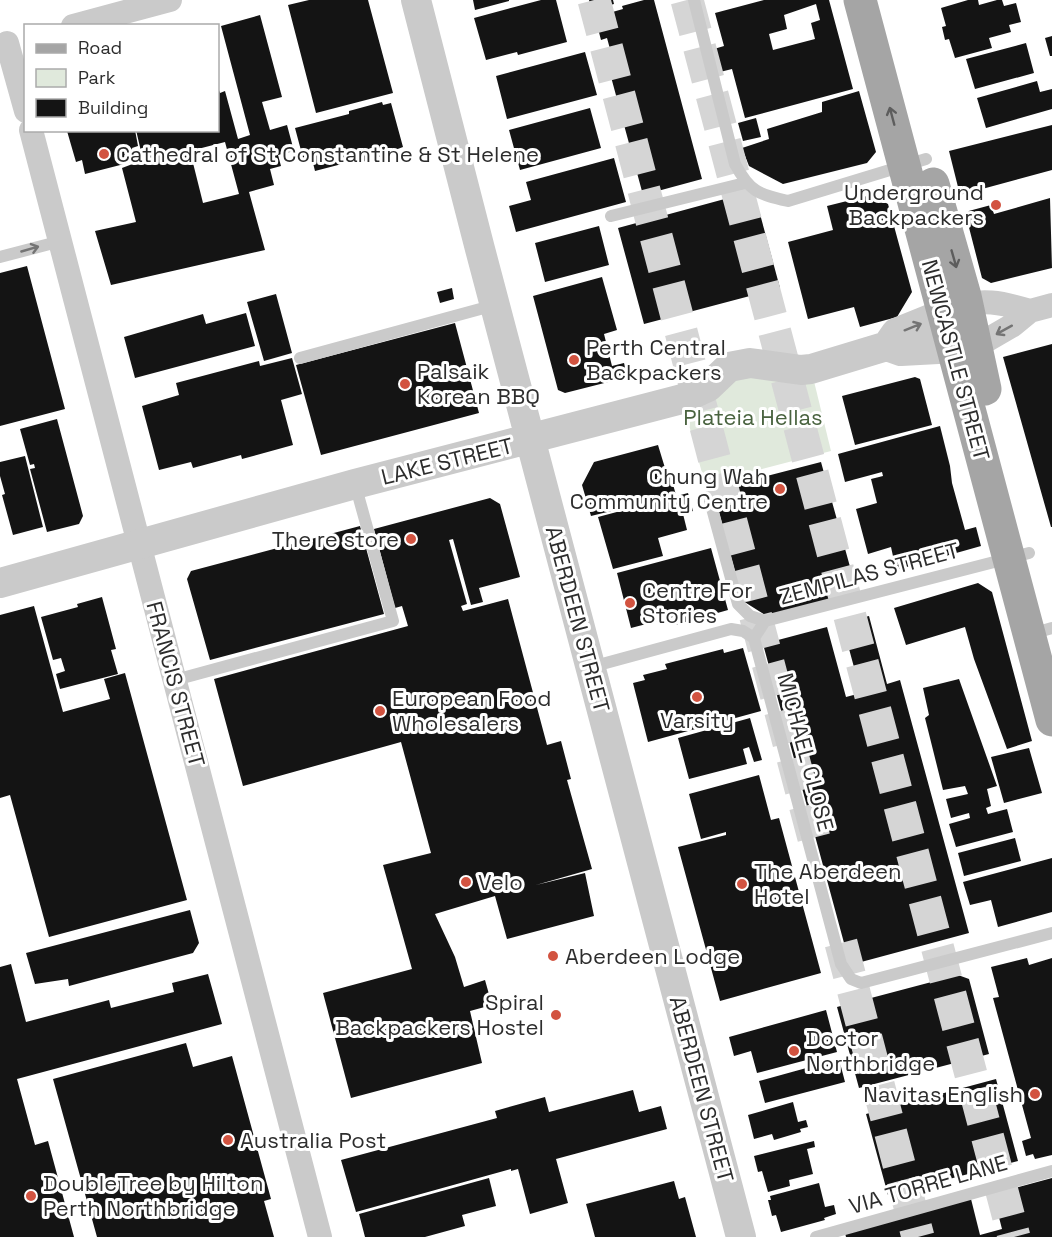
<svg xmlns="http://www.w3.org/2000/svg" width="1052" height="1237" font-family="'Space Grotesk',sans-serif">
	<rect width="100%" height="100%" fill="#fff"/>
	<path fill="#e0e9dc" d="M731,368L811,369L831,451L705,484L682,399Z"/>
	<path fill="#141414" fill-rule="evenodd" d="M309,0H368L393,93L316,113L288,5Z
		M473,0H509V1L475,10Z
		M541,0H556L567,42L518,55L517,52L486,60L474,18Z
		M589,0H613L614,4L592,10Z
		M644,0H654L702,179L643,195L604,51L610,49L607,38L601,40L595,17L623,9L622,6Z
		M764,0H829L853,89L745,118L732,69L720,72L714,49L724,46L715,13ZM816,4L820,20L811,23L815,39L773,50L769,34L787,29L784,15Z
		M968,0H978L979,5L997,0H1002L1004,6L1016,3L1021,22L1009,25L1011,32L989,38L992,48L955,58L949,39L945,40L942,27L946,26L941,8Z
		M260,15L282,97L262,102L270,130L287,125L294,151L278,155L281,166L270,169L274,185L249,192L265,250L111,285L95,231L136,222L122,168L143,160L136,130H218V87L220,93L225,91L238,139L250,135L221,26ZM225,142L239,194L203,203L190,151Z
		M1052,36V56H1050L1045,38Z
		M1026,43L1034,73L975,89L966,59Z
		M585,52L597,95L507,119L496,76Z
		M1037,81L1040,92L1052,89V109L986,128L977,98Z
		M859,91L876,152L867,163L783,184L749,166L742,148L769,139L767,129L822,112V102Z
		M382,102L383,105L391,103L403,147L395,150L396,152L362,162L361,159L315,171L311,155L303,158L295,128L349,114V111Z
		M590,108L601,148L520,170L509,130Z
		M756,118L761,137L743,141L738,123Z
		M1052,125V170L960,195L949,151Z
		M135,130L138,146L132,148L136,161L85,174L82,160L76,162L67,131Z
		M614,158L626,202L516,232L509,206L531,200L526,182Z
		M871,195L888,204L912,292L897,317L860,327L854,307L808,319L788,242L833,230L827,206Z
		M732,197L760,214L780,288L644,324L618,228Z
		M1050,198L1052,268L991,283L982,278L965,212L991,205L994,214Z
		M599,226L609,265L545,282L535,243Z
		M27,266L65,409L0,426V273Z
		M602,277L617,330L604,334L612,366L624,363L628,377L565,393L558,390L533,296Z
		M452,288L454,299L440,303L437,292Z
		M276,294L292,353L264,361L247,302Z
		M246,313L255,346L135,378L124,337L203,314L206,324Z
		M455,323L479,413L321,455L296,365Z
		M1052,344V527H1051L1003,357Z
		M292,358L302,394L281,400L293,445L242,459L241,455L193,468L191,462L159,470L142,406L179,395L176,383L259,361L260,366Z
		M915,377L920,379L932,425L855,445L842,396Z
		M57,419L83,516L79,524L47,532L30,469L35,468L34,464L30,465L20,429Z
		M940,426L950,466L952,483L965,530L976,527L981,546L896,570L891,547L868,554L856,509L877,503L871,479L883,476L882,472L845,482L838,454Z
		M658,445L665,468L668,467L676,495L591,516L582,485L594,462Z
		M25,456L43,527L13,535L2,495L5,494L0,476V462Z
		M821,462L857,592L767,616L743,601L713,490Z
		M688,493L693,511L683,514L687,530L658,538L663,556L613,569L598,517Z
		M490,498L500,504L520,577L479,588L483,602L471,605L453,539L449,540L467,604L461,606L463,611L508,599L547,745L561,741L571,779L567,780L592,869L536,885L585,873L594,916L507,939L495,896L435,914L455,957L464,987L485,980L492,1005L470,1011L482,1063L351,1098L323,993L412,969L383,865L431,853L401,742L243,786L214,679L408,626L402,606L395,608L374,529Z
		M360,526L384,614L210,660L187,579L191,571Z
		M711,548L728,610L675,625L673,617L631,628L617,573Z
		M978,583L992,592L1032,741L1007,749L974,659L965,627L906,645L894,608Z
		M102,597L116,649L111,650L118,674L60,689L56,674L65,671L61,658L53,660L41,617L78,607L77,604Z
		M34,606L63,712L110,699L104,679L125,673L187,900L49,937L10,795L0,798V615Z
		M869,616L887,684L900,680L969,933L850,965L763,644L827,627L846,697L861,693L842,623Z
		M743,648L761,711L648,742L633,683L645,680L643,675L667,669L665,664L723,649L724,653Z
		M959,679L997,786L987,789L991,806L986,808L988,814L1007,809L1013,832L956,847L949,824L970,818L969,813L951,818L946,799L968,794L965,786L943,790L925,718L929,715L923,688Z
		M750,718L762,760L754,762L749,747L743,749L747,764L689,779L678,738Z
		M1029,748L1042,793L1004,803L991,757Z
		M759,775L771,820L779,818L821,973L720,1001L678,847L726,835V832L701,839L689,794Z
		M1015,838L1021,861L964,876L958,853Z
		M1052,858V912L998,927L991,900L970,905L963,882Z
		M190,910L199,943L193,953L69,986L68,979L35,984L26,953Z
		M1027,958L1029,965L1052,958V1155L1035,1159L1033,1154L1026,1156L1022,1141L1031,1138L993,998L999,997L991,967Z
		M11,964L26,1022L109,1000L111,1008L174,992L172,983L208,974L222,1024L17,1079L35,1145L48,1141L74,1237H0V967Z
		M958,975L969,979L989,1054L859,1088L837,1007Z
		M826,1010L837,1052L757,1073L751,1051L734,1056L729,1037Z
		M186,1043L193,1067L232,1056L271,1199L264,1201L274,1237H97L53,1079Z
		M839,1059L845,1082L765,1103L759,1081Z
		M996,1079L1018,1161L888,1195L866,1114Z
		M633,1090L639,1112L661,1106L667,1129L556,1159L568,1203L530,1214L518,1169L511,1171V1169L356,1212L341,1160L497,1118L495,1111L545,1097L549,1112Z
		M793,1102L798,1122L806,1120L808,1127L800,1129L801,1132L774,1140L772,1134L754,1139L748,1115Z
		M814,1141L815,1147L807,1149L813,1174L789,1180L790,1186L768,1192L762,1171L758,1172L754,1156Z
		M489,1178L496,1206L462,1215L465,1226L425,1237H365L359,1214Z
		M1052,1178V1237H846L845,1233L971,1199L980,1235L1002,1229L993,1194Z
		M674,1181L679,1199L685,1197L696,1237H595L586,1204Z
		M819,1183L825,1207L834,1205L836,1214L824,1218L825,1220L781,1232L776,1215L772,1216L768,1200H771L770,1196Z"/>
	<g fill="none" stroke-linecap="round" stroke-linejoin="round">
		<path stroke="#d5d5d5" stroke-width="33" stroke-dasharray="33 16" stroke-linecap="butt" d="M594,0L816,846
			M687,0L1014,1237
			M841,943L918,1237"/>
		<path stroke="#cacaca" stroke-width="12" d="M694,0L735,164C750,192 758,194 788,201L926,159
			M611,216L745,183
			M0,257L61,241
			M300,358L495,305
			M710,501L738,604L750,616L765,621
			M1031,634L1052,628
			M754,638L841,964L851,979L861,983L1052,933
			M591,667L731,629L743,631L754,638L765,621L1029,553
			M175,680L393,621L355,484
			M816,1237L1052,1171"/>
		<path stroke="#cacaca" stroke-width="24" d="M73,26L170,0
			M7,43L26,111
			M31,130L320,1237
			M954,309C979,297 1004,303 1030,311
			M975,347L1013,325L1030,311L1052,305"/>
		<path stroke="#cacaca" stroke-width="30" d="M416,0L480,249L741,1237
			M887,346L896,333L943,314
			M0,583L355,484L682,399L708,387L729,367L750,363L801,370L811,369L887,346L901,351L975,347"/>
		<path stroke="#a5a5a5" stroke-width="33" d="M860,0L1052,720
			M933,184L965,296L985,389"/>
	</g>
	<defs><path id="oneway-shaft" d="M-6 0H5M1.5-3L5.5 0L1.5 3" fill="none" stroke-width="1.6" stroke-linecap="round" stroke-linejoin="round" transform="scale(1.5)"/></defs>
	<g stroke="#5d5d5d">
		<use href="#oneway-shaft" transform="translate(892 116) rotate(-105)"/>
		<use href="#oneway-shaft" transform="translate(954 259) rotate(74)"/>
	</g>
	<g stroke="#747474">
		<use href="#oneway-shaft" transform="translate(30 249) rotate(-16)"/>
		<use href="#oneway-shaft" transform="translate(913 327) rotate(-22)"/>
		<use href="#oneway-shaft" transform="translate(1004 330) rotate(151)"/>
	</g>
	<g fill="#d25340" stroke="#fff" stroke-width="2">
		<circle cx="104" cy="154" r="6"/>
		<circle cx="996" cy="205" r="6"/>
		<circle cx="574" cy="360" r="6"/>
		<circle cx="405" cy="384" r="6"/>
		<circle cx="780" cy="489" r="6"/>
		<circle cx="411" cy="539" r="6"/>
		<circle cx="630" cy="603" r="6"/>
		<circle cx="697" cy="697" r="6"/>
		<circle cx="380" cy="711" r="6"/>
		<circle cx="466" cy="882" r="6"/>
		<circle cx="742" cy="884" r="6"/>
		<circle cx="553" cy="956" r="6"/>
		<circle cx="556" cy="1015" r="6"/>
		<circle cx="794" cy="1051" r="6"/>
		<circle cx="1035" cy="1094" r="6"/>
		<circle cx="228" cy="1140" r="6"/>
		<circle cx="31" cy="1196" r="6"/>
	</g>
	<g text-anchor="middle" stroke-width="6" stroke-linejoin="round" paint-order="stroke">
		<g font-size="22" fill="#2d2d2d" stroke="#fff" text-anchor="start">
			<text x="116" y="162">Cathedral of St Constantine &amp; St Helene</text>
			<text x="984" y="200" text-anchor="end">Underground<tspan x="984" dy="25">Backpackers</tspan></text>
			<text x="586" y="355">Perth Central<tspan x="586" dy="25">Backpackers</tspan></text>
			<text x="417" y="379">Palsaik<tspan x="417" dy="25">Korean BBQ</tspan></text>
			<text x="768" y="484" text-anchor="end">Chung Wah<tspan x="768" dy="25">Community Centre</tspan></text>
			<text x="399" y="547" text-anchor="end">The re store</text>
			<text x="642" y="598">Centre For<tspan x="642" dy="25">Stories</tspan></text>
			<text x="392" y="706">European Food<tspan x="392" dy="25">Wholesalers</tspan></text>
			<text x="697" y="728" text-anchor="middle">Varsity</text>
			<text x="754" y="879">The Aberdeen<tspan x="754" dy="25">Hotel</tspan></text>
			<text x="478" y="890">Velo</text>
			<text x="565" y="964">Aberdeen Lodge</text>
			<text x="544" y="1010" text-anchor="end">Spiral<tspan x="544" dy="25">Backpackers Hostel</tspan></text>
			<text x="806" y="1046">Doctor<tspan x="806" dy="25">Northbridge</tspan></text>
			<text x="1023" y="1102" text-anchor="end">Navitas English</text>
			<text x="240" y="1148">Australia Post</text>
			<text x="43" y="1191">DoubleTree by Hilton<tspan x="43" dy="25">Perth Northbridge</tspan></text>
		</g>
		<g font-size="22" fill="#2d2d2d" stroke="#fff">
			<text transform="translate(956 360) rotate(75)" y="8">NEWCASTLE STREET</text>
			<text transform="translate(447 461) rotate(-14)" y="8">LAKE STREET</text>
			<text transform="translate(869 573) rotate(-15)" y="8">ZEMPILAS STREET</text>
			<text transform="translate(578 619) rotate(75)" y="8">ABERDEEN STREET</text>
			<text transform="translate(176 684) rotate(75)" y="8">FRANCIS STREET</text>
			<text transform="translate(806 752) rotate(75)" y="8">MICHAEL CLOSE</text>
			<text transform="translate(702 1089) rotate(75)" y="8">ABERDEEN STREET</text>
			<text transform="translate(928 1184) rotate(-16)" y="8">VIA TORRE LANE</text>
		</g>
		<g font-size="22" fill="#49633f" stroke="#fff">
			<text x="753" y="425">Plateia Hellas</text>
		</g>
	</g>
	<rect x="24" y="24" width="195" height="108" fill="#ffffff" stroke="#ababab" stroke-width="1.5"/>
	<rect x="36" y="44" width="30" height="9" fill="#a5a5a5" stroke="#ababab" stroke-width="1.5"/>
	<text x="78" y="54" font-size="18" fill="#2d2d2d">Road</text>
	<rect x="36" y="69" width="30" height="18" fill="#e0e9dc" stroke="#ababab" stroke-width="1.5"/>
	<text x="78" y="84" font-size="18" fill="#2d2d2d">Park</text>
	<rect x="36" y="99" width="30" height="18" fill="#141414" stroke="#ababab" stroke-width="1.5"/>
	<text x="78" y="114" font-size="18" fill="#2d2d2d">Building</text>
</svg>
